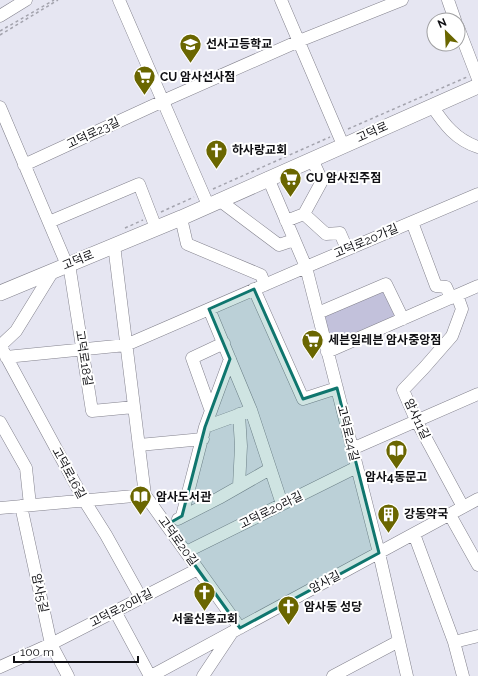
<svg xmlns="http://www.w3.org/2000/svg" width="478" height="676" font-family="Raleway,'Noto Sans KR',sans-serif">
	<rect width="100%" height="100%" fill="#e6e6f2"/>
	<path fill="#c2c1db" d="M384,289L397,318L329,347L321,316Z"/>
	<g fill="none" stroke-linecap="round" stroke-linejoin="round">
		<defs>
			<path id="minor" d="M119,0L208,205
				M281,0L343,145
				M448,0L455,20
				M0,16L26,0
				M458,27L478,79
				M432,106C444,124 456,140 478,147
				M0,107L67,265
				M24,165L163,101L299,41L402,0
				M268,178L306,267L379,553L407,676
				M219,200L279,245L294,240
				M304,214L326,234L340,233L347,249
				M181,218L187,244L261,275L265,285
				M286,221L304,214L322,181L312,159
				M49,222L139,184L156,228
				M412,222L436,286L446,287L451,298
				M114,245L145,495L240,628
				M69,264L92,411L134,407
				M254,289L303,399L337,388
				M457,295L462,309L452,336L424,368L403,390L416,420L463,507
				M209,309L251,410L282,504
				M318,313L386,284L403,319
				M0,345L84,500L106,535L141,598
				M0,346L16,331L53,271
				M327,352L478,286
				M6,357L126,345L306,267L478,194
				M211,411L192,358L224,343
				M239,414L241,446L239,486
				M0,422L26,468L30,505
				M205,427L246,412
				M139,445L203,439
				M352,449L478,394
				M21,506L51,644L68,676
				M0,508L145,495
				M450,515L478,565
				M182,516L205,427L230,359
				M178,519L219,498L270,469
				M414,534L454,642L463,676
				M186,552L357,467
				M115,611L150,676
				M454,642L478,636
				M0,667L51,644L198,569
				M151,676L478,499
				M203,676L231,634
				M333,676L399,641"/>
			<path id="major" d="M0,293L181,218L478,86"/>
		</defs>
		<use href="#minor" stroke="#83828d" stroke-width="13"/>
		<use href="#major" stroke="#83828d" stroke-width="16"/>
		<path stroke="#a3a3ad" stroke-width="1.5" stroke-dasharray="3 3" stroke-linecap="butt" d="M0,31L54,0
			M0,35L58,0
			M348,129L467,77
			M213,189L330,137
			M161,212L194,197
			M125,228L143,220"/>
		<use href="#minor" stroke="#fff" stroke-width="12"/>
		<use href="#major" stroke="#fff" stroke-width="15"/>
	</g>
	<path fill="#0f766e" fill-opacity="0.2" stroke="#0f766e" stroke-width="3" stroke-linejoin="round" d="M254,289L303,399L337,388L379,553L240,628L166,525L182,516L205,427L230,359L209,309Z"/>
	<defs>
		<symbol id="school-pin" viewBox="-11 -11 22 30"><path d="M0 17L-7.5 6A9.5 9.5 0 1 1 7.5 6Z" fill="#6a6600" stroke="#fff"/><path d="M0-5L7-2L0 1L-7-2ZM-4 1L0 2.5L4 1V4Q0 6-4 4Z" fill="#fff"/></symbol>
		<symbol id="supermarket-pin" viewBox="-11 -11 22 30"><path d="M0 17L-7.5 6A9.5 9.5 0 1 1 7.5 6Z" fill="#6a6600" stroke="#fff"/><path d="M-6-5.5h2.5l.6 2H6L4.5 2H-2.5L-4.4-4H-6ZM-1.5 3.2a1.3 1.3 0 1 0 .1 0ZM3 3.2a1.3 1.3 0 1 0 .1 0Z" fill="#fff"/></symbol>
		<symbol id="church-pin" viewBox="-11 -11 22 30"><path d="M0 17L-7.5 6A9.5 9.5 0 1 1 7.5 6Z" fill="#6a6600" stroke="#fff"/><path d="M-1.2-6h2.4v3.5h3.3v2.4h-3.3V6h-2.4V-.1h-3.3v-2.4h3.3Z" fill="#fff"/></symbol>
		<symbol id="library-pin" viewBox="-11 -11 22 30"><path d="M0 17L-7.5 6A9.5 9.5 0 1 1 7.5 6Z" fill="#6a6600" stroke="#fff"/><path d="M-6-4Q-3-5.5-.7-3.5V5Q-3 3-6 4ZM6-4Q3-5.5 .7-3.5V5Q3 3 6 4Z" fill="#fff"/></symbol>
		<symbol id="building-pin" viewBox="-11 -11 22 30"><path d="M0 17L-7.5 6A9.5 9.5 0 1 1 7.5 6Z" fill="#6a6600" stroke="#fff"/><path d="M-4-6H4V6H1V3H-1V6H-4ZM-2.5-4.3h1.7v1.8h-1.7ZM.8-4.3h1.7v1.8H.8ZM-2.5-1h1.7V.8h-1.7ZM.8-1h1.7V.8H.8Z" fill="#fff"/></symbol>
	</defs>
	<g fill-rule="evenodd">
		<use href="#school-pin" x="178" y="32" width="25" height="34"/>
		<use href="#supermarket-pin" x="132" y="64" width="25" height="34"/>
		<use href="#church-pin" x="204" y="138" width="25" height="34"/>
		<use href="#supermarket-pin" x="278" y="166" width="25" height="34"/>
		<use href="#supermarket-pin" x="300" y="328" width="25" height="34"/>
		<use href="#library-pin" x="384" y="438" width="25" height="34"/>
		<use href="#library-pin" x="128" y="484" width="25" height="34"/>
		<use href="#building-pin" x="376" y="502" width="25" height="34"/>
		<use href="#church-pin" x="192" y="580" width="25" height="34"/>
		<use href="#church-pin" x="276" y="594" width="25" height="34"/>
	</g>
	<g text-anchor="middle" stroke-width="4" stroke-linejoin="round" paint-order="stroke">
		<g font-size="12" font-weight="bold" fill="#101014" stroke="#fff" text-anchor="start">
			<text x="206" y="48">선사고등학교</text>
			<text x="160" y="81">CU 암사선사점</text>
			<text x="232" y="154">하사랑교회</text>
			<text x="306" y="182">CU 암사진주점</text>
			<text x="328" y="344">세븐일레븐 암사중앙점</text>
			<text x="396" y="481" text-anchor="middle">암사4동문고</text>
			<text x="156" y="501">암사도서관</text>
			<text x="404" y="518">강동약국</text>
			<text x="304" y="611">암사동 성당</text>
			<text x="205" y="623" text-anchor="middle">서울신흥교회</text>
		</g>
		<g font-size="12" fill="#101014" stroke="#fff">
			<text transform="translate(372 132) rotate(-24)" y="4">고덕로</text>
			<text transform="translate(93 133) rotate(-25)" y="4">고덕로23길</text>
			<text transform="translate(366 241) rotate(-23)" y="4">고덕로20가길</text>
			<text transform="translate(78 260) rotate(-22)" y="4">고덕로</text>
			<text transform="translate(84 358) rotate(81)" y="4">고덕로18길</text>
			<text transform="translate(417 419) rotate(65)" y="4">암사11길</text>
			<text transform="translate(348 433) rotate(76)" y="4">고덕로24길</text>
			<text transform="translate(69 473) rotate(61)" y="4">고덕로16길</text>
			<text transform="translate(271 510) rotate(-26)" y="4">고덕로20라길</text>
			<text transform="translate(178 541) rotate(54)" y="4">고덕로20길</text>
			<text transform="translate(325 582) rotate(-28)" y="4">암사길</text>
			<text transform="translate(40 593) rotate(78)" y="4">암사5길</text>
			<text transform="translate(121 608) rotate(-27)" y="4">고덕로20마길</text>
		</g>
	</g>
	<g transform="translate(446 32) rotate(336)"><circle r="19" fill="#ffffff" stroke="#9f9fa1"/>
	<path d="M0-3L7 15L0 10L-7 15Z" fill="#6a6600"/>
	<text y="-6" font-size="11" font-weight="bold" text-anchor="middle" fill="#101014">N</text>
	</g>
	<path d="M14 656v6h124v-6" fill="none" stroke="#101014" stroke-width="2"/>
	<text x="20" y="656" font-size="12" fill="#101014" stroke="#ffffff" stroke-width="3" paint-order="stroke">100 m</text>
</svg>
